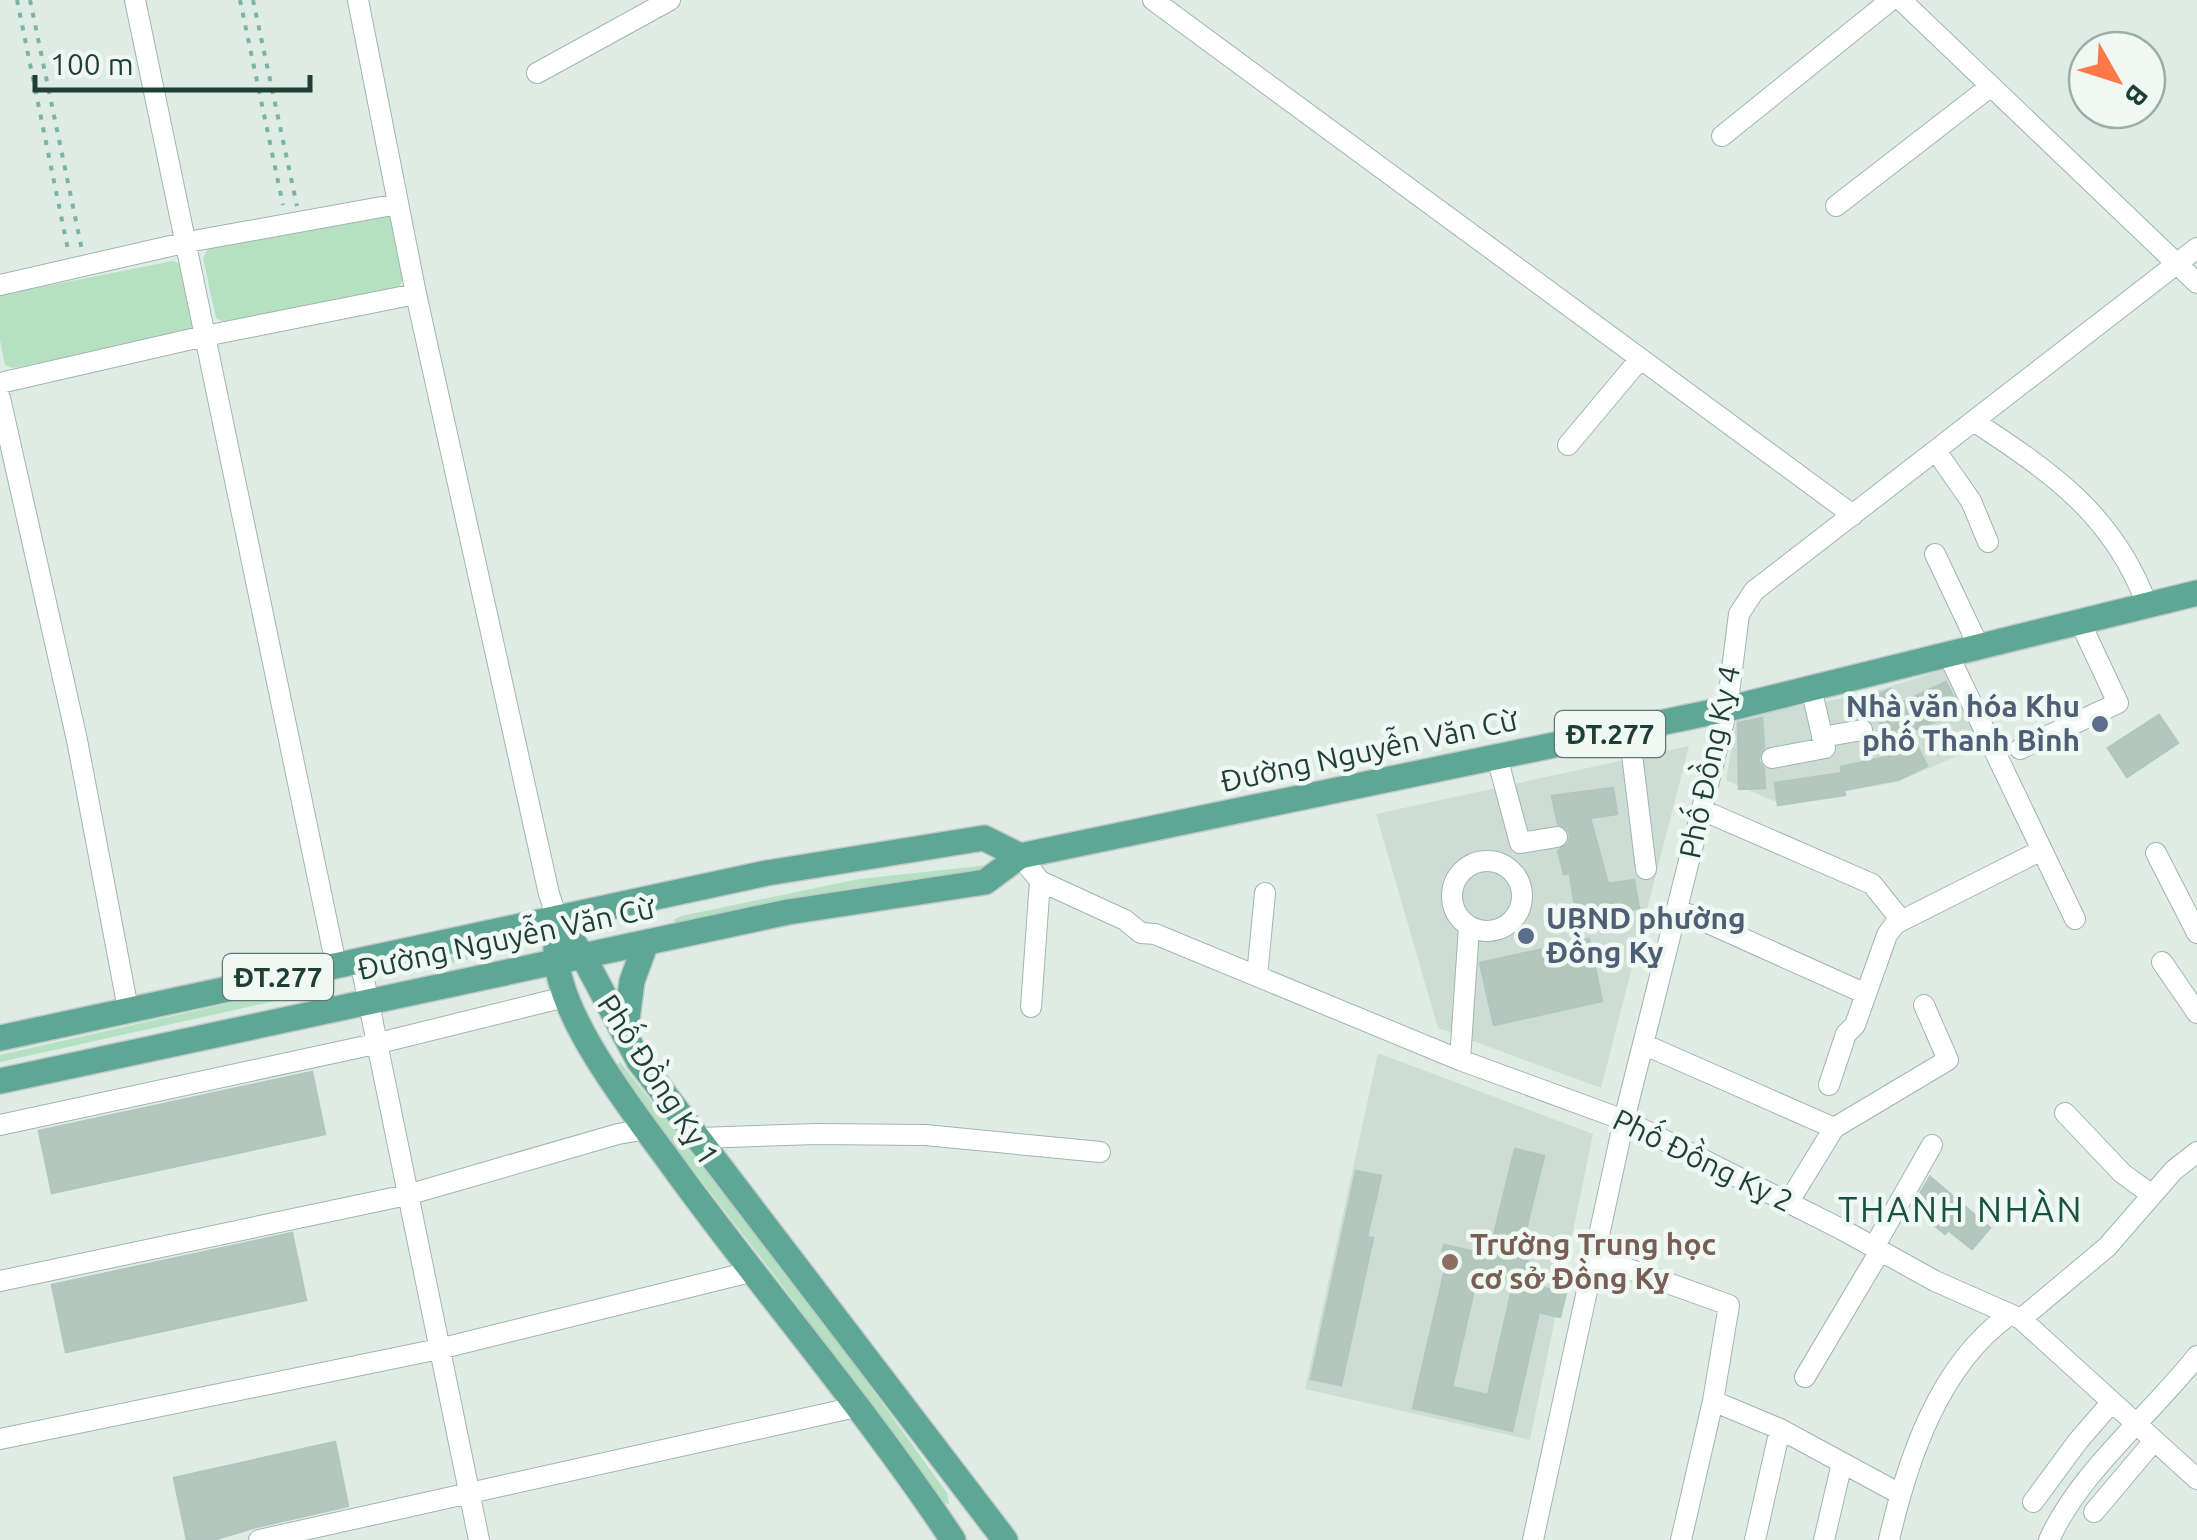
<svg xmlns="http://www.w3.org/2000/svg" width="2197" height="1540" font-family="Ubuntu,sans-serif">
	<rect width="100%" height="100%" fill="#dfece6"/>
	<path fill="#cddcd5" d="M1952,667L1985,744L1897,782L1778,803L1726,780L1737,717L1866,694Z
		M1689,746L1601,1088L1438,1028L1376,814Z
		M1378,1053L1593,1134L1530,1440L1305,1389Z"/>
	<path fill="#b5e0c1" d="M384,214L391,217L404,278L399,287L224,322L216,318L203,258L208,249Z
		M173,261L180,264L193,325L188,333L13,368L5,365L0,340V295Z
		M989,865L986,872L845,889L679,924L673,920L681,916L859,879Z
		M489,948L492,951L487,955L398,975L395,973L397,969Z
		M323,982L329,985L325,990L0,1062V1055Z
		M620,1062L797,1285L947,1493L949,1504L942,1502L779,1281L621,1077L616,1066Z"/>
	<path fill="#b4c7bf" stroke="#b1c6be" stroke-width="2.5" fill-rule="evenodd" d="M1946,682L1960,711L1910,732L1927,766L1900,779L1844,790L1845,795L1778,805L1775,783L1842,773L1841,767L1896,755L1869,699L1890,689L1897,705Z
		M2159,715L2178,743L2127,777L2108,748Z
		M1762,718L1764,747L1758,760L1764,769L1765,788L1739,789L1738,723Z
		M1613,788L1617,814L1590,818L1608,884L1634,880L1639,908L1577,921L1570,873L1564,874L1558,851L1569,843L1570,834L1567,828L1558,824L1552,796Z
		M1589,939L1602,1001L1494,1025L1480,963Z
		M312,1072L325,1134L52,1193L39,1131Z
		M1515,1149L1544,1156L1519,1258L1528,1261L1523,1283L1566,1293L1560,1317L1539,1312L1512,1431L1413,1408L1447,1261L1441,1260L1444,1245L1489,1255ZM1478,1272L1517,1282L1514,1281L1488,1395L1452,1387Z
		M1356,1171L1381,1176L1367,1237L1373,1238L1341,1385L1311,1379Z
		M1930,1177L1990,1228L1972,1249L1948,1230L1945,1234L1925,1217L1928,1213L1915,1202Z
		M292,1233L306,1300L66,1352L52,1285Z
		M335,1442L348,1506L256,1527L213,1540H187L174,1478Z"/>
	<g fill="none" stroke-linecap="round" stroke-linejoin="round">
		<defs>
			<path id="minor" d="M135,0L336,965
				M358,0L416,294L549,894L557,918
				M1153,0L1853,515
				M1901,0L2197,283
				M537,73L670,0
				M1722,136L1891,0
				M1836,206L1991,86
				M0,285L188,242L398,204
				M0,383L205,336L416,294
				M0,398L77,740L128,1009
				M1975,422C2051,472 2114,515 2147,605
				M1568,445L1640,359
				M1936,451L1971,501L1988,542
				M1935,554L1979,647
				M1948,654L2075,919
				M1629,730L1646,869
				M1822,737L1862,730
				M2020,749L2118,703L2080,622
				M1497,757L1520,843L1557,837
				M1772,758L1825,748L1811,688
				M1702,810L1872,884L1901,920
				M2156,853L2197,933
				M1020,856L1040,881L1125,920L1141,933L1155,934L1460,1060L1624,1120L1841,1229L1935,1281L2021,1319L2197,1479
				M1452 896a35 35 0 1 1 70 0a35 35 0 1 1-70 0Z
				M1677,909L1866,994
				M360,960L479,1540
				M2162,962L2197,1013
				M1257,976L1265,893
				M1031,1007L1040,881
				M1643,1044L1834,1128
				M1460,1060L1469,927
				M1829,1085L1846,1034L1855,1025L1887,935L1895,924L2042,850
				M2065,1113L2122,1173L2152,1195
				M0,1125L375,1044L565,997
				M700,1138L816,1134L925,1135L1100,1152
				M1788,1203L1834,1128L1948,1060L1924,1005
				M1874,1247L1932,1145
				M1595,1257L1729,1305L1713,1401L1681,1540
				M0,1281L407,1195L618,1134L647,1129
				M2021,1319L2107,1247L2174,1170L2197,1152
				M1805,1377L1880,1251
				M1713,1401L1780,1429L1900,1494
				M0,1439L439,1349L750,1272
				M2033,1502L2078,1441L2111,1403
				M2094,1512L2153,1442
				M259,1540L856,1407
				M1533,1540L1624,1120L1727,709L1739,614L1754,591L2197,248
				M1755,1540L1780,1429
				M1824,1540L1842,1463
				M1889,1540C1907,1461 1939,1365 2008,1316
				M2049,1540C2080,1471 2150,1416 2197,1356"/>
			<path id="major" d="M557,918L584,958L639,1061L1005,1540
				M556,948C554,1016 639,1118 678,1173C768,1296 869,1413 953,1540
				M625,1035L632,981L646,943
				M0,1038L767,873L984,838L1020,856
				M0,1081L788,912L985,882L1020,856L1727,709L2197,593"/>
		</defs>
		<use href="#minor" stroke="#a1b4ae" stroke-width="22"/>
		<use href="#major" stroke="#c0c9c7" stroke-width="28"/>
		<path stroke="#7bb4a3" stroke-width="4" stroke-dasharray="5 8" stroke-linecap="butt" d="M17,0L68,250
			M30,0L82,250
			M240,0L283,205
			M253,0L297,206"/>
		<use href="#minor" stroke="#fff" stroke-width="20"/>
		<use href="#major" stroke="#5ea795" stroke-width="25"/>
	</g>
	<g fill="#5c6f8a" stroke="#f0f8f4" stroke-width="4">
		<circle cx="2100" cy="724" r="10"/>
		<circle cx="1526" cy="936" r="10"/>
	</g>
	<circle fill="#8d6e63" stroke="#f0f8f4" stroke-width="4" cx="1450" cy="1262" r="10"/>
	<g text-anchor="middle" stroke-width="9" stroke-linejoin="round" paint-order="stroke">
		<g fill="#f0f8f4" stroke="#5d766f" stroke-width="2.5">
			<rect x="1555" y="711" width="110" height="46" rx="8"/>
			<rect x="223" y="954" width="110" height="46" rx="8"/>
		</g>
		<g font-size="28" font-weight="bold" fill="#1e3e36">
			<text x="1610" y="744">ĐT.277</text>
			<text x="278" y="987">ĐT.277</text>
		</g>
		<g font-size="30" font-weight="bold" fill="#4e5e75" stroke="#f0f8f4" text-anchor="end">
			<text x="2080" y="717">Nhà văn hóa Khu<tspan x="2080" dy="34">phố Thanh Bình</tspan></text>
			<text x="1546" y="929" text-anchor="start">UBND phường<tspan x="1546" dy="34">Đồng Kỵ</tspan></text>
		</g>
		<g font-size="30" fill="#1e3e36" stroke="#f0f8f4">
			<text transform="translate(1369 751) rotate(-12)" y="10">Đường Nguyễn Văn Cừ</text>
			<text transform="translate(1710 762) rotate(-78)" y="10">Phố Đồng Kỵ 4</text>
			<text transform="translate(506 939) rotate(-12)" y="10">Đường Nguyễn Văn Cừ</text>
			<text transform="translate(658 1080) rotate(57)" y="10">Phố Đồng Kỵ 1</text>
			<text transform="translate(1703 1161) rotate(26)" y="10">Phố Đồng Kỵ 2</text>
		</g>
		<g font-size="30" font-weight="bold" fill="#785e54" stroke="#f0f8f4" text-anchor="start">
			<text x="1470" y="1255">Trường Trung học<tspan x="1470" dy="34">cơ sở Đồng Kỵ</tspan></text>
		</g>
		<g font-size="35" letter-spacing="2.5" fill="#185245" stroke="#f0f8f4">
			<text x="1961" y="1222">THANH NHÀN</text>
		</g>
	</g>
	<g transform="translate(2117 80) rotate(129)"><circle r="48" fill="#f0f8f4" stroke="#9caea8" stroke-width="2.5"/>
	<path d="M0-8L18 38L0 25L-18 38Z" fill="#ff784a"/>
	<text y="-15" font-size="28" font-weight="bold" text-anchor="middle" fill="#1e3e36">B</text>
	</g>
	<path d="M35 75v15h275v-15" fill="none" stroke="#1e3e36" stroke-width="5"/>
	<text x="50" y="75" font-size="30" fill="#1e3e36" stroke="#f0f8f4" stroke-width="8" paint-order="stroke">100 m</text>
</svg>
